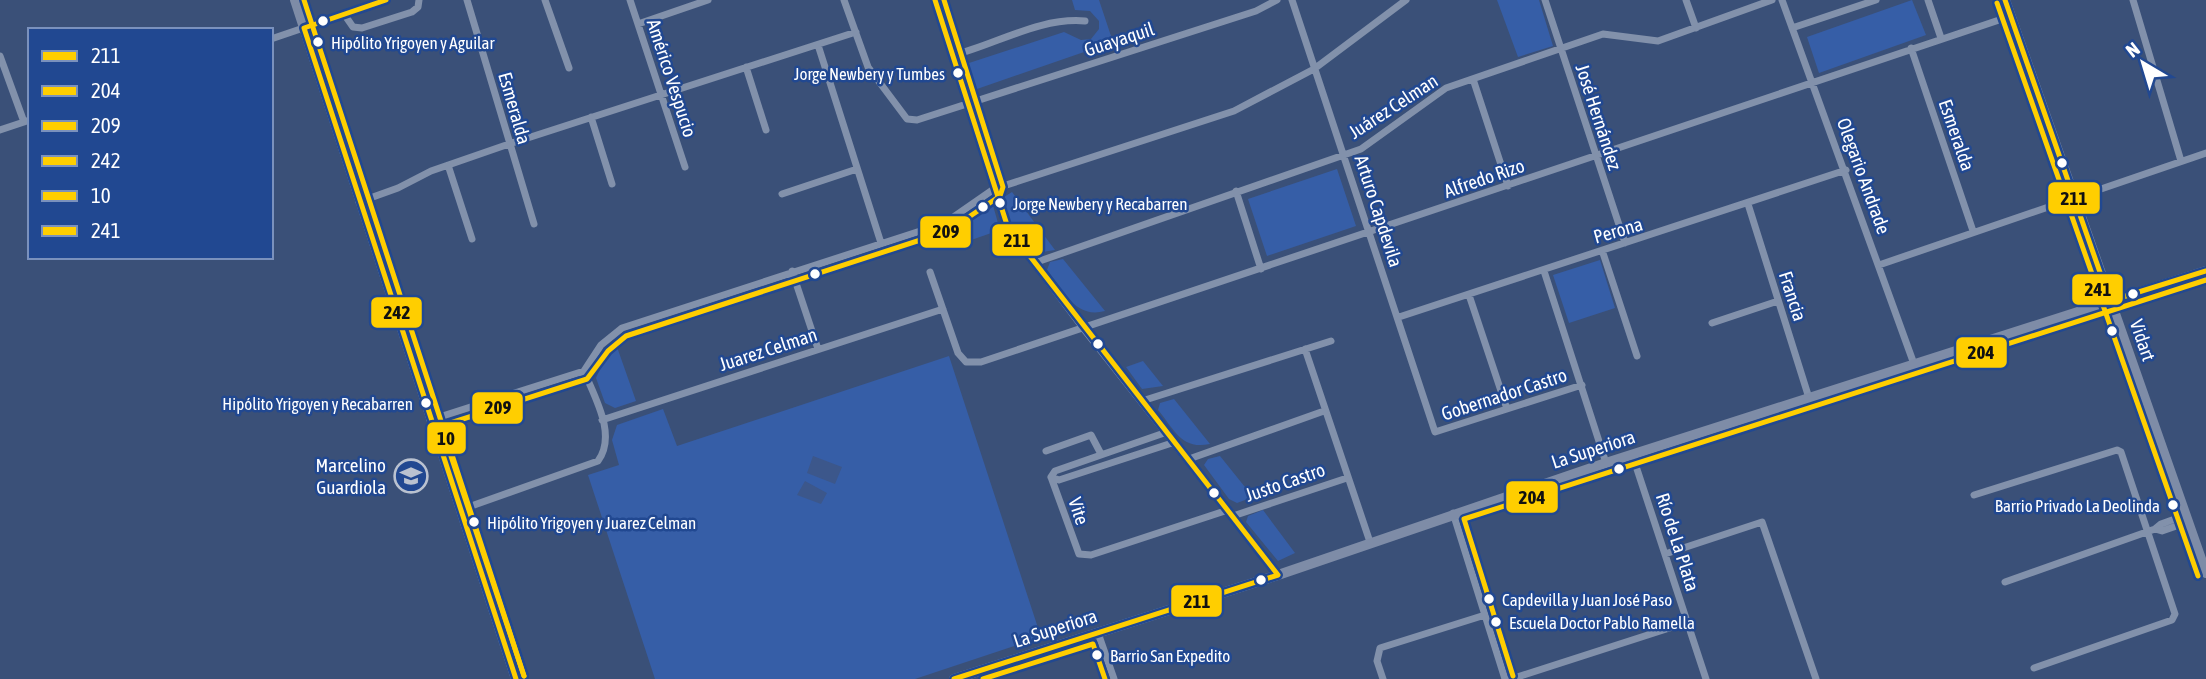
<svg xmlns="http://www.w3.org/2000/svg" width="2206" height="679" font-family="'Asap Condensed',sans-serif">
	<rect width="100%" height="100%" fill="#3a5078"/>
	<path fill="#365ea7" d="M1072,0H1099L1113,42L977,89L970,86L965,69L969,63L1064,32L1081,40L1091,39L1099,29V21L1090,11L1075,10Z
		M1497,0H1539L1553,46L1518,57Z
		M1912,0L1926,35L1819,73L1807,37Z
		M1337,169L1356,226L1267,256L1248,199Z
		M1012,192L1055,250L1042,252L1027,249C1016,232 1006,218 1004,197Z
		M982,199L992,202L1000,230L951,247L947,239Z
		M1063,259L1105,311C1075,319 1064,291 1047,270L1050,262Z
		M1600,260L1615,308L1569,323L1553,275Z
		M611,346L617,347L636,401L615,408L605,403L596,378Z
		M949,356L1041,637L915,679H655L588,475L619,465L612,440L617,425L663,409L677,446Z
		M1143,361L1163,386L1142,389L1126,367Z
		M1174,399L1210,444C1181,450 1175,430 1158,410L1160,403Z
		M1220,456L1253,497L1237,503L1229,499L1204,465L1208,459Z
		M1263,510L1295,553L1278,561L1246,522L1248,516Z"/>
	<path fill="#3c578b" d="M813,456L842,467L835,484L807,473Z
		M805,481L827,493L821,504L797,495Z"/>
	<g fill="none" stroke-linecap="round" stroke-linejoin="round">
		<path stroke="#8291ab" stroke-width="7" d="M467,0L534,224
			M545,0L569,68
			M630,0L685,167
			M844,0L868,67L907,119L917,120L1256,11L1277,0
			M935,0L1008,228L1083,328L1278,575
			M1292,0L1435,432L1582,385
			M1545,0L1625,243
			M1686,0L1696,28
			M1782,0L1914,364
			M1928,0L1941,38
			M2133,0L2181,161
			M344,14L353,27L362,28L412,12L418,7L419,0
			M638,24L708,0
			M1792,28L1876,0
			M271,39L386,0
			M818,45L881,243
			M1911,48L1973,231
			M954,55C997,44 1040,17 1085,21
			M0,56L24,122
			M746,67L766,130
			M1473,79L1508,186
			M591,117L612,184
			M0,130L30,120
			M448,165L472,239
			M1236,191L1261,269
			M782,194L857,169
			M359,202L398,188L431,171L509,144L856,32
			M1748,204L1809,398
			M1602,250L1637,356
			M1034,263L1361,149L1446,88L1603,34L1658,41L1772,0
			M1879,265L2206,153
			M792,271L818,349
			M1544,271L1606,463
			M930,272L958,353L966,362H981L2011,16
			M1469,295L1507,409
			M1399,317L1846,170
			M1712,323L1778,301
			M1305,349L1370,542
			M1142,401L1331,341
			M430,420L584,371L601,345L622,328L945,223L994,189L1234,111L1314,69L1406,0
			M602,420L943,309
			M1046,451L1091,435L1101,454
			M1632,454L1706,679
			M1189,459L1324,411
			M1051,477L1079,554L1091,555L1228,510
			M1051,477L1059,480L1175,442
			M1051,477L1055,471L1167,432
			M1974,495L2117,450L2121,452L2175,614L2172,620L2034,668
			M460,510L598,461C617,435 595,398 584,371
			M1453,513L1505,679
			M1233,516L1347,478
			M2155,529L2162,531L2188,522
			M1665,554L1762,522L1816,679
			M2005,582L2155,529L2161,524L2186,515
			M1098,633L1114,679
			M1383,679L1377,661L1380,648L1485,615
			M1511,679L1688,622"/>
		<path stroke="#7e8ca7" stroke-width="10" d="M295,0L516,679
			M2005,0L2206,573
			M954,679L1278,575L1606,463L2206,271"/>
		<defs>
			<path id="bus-1" d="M935,0L1008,228L1278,575L954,679
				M2005,0L2110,301L2206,271"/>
			<path id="bus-2" d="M1513,676L1464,519L2206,280
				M983,679L1093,644L1105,679"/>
			<path id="bus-3" d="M524,676L441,426L587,379L608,351L626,336L948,231L1000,196L1003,187L944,0"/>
			<path id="bus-4" d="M386,0L304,28L516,679"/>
			<path id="bus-5" d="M304,0L524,676"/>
			<path id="bus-6" d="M1997,3L2198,576"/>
		</defs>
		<use href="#bus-1" stroke="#214891" stroke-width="10"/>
		<use href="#bus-2" stroke="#214891" stroke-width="10"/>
		<use href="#bus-3" stroke="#214891" stroke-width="10"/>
		<use href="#bus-4" stroke="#214891" stroke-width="10"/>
		<use href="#bus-5" stroke="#214891" stroke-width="10"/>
		<use href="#bus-6" stroke="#214891" stroke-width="10"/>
		<use href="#bus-1" stroke="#ffce00" stroke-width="5"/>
		<use href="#bus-2" stroke="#ffce00" stroke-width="5"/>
		<use href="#bus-3" stroke="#ffce00" stroke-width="5"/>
		<use href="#bus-4" stroke="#ffce00" stroke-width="5"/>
		<use href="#bus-5" stroke="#ffce00" stroke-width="5"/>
		<use href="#bus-6" stroke="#ffce00" stroke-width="5"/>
	</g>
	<defs>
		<symbol id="school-ring" viewBox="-11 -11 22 22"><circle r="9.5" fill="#214891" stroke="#bac2d0" stroke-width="1.5"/><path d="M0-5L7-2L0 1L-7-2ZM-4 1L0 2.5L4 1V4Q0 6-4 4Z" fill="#bac2d0"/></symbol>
	</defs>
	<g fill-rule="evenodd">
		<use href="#school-ring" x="392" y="457" width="38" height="38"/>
	</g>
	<g fill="#fff" stroke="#214891" stroke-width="2.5">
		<circle cx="323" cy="21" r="6"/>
		<circle cx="318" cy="42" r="6"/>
		<circle cx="958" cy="73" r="6"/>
		<circle cx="2062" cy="163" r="6"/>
		<circle cx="1000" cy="203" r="6"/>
		<circle cx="983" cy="207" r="6"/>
		<circle cx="815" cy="274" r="6"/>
		<circle cx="2133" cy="294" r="6"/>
		<circle cx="2112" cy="331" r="6"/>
		<circle cx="1098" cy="344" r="6"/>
		<circle cx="426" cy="403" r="6"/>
		<circle cx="1619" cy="469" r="6"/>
		<circle cx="1214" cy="493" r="6"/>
		<circle cx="2173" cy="505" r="6"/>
		<circle cx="474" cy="522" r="6"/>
		<circle cx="1261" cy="580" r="6"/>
		<circle cx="1489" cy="599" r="6"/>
		<circle cx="1496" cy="622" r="6"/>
		<circle cx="1097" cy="655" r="6"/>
	</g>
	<g text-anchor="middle" stroke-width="5" stroke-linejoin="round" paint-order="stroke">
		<g font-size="17" fill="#fff" stroke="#214891" text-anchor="start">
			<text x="331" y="49">Hipólito Yrigoyen y Aguilar</text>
			<text x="945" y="80" text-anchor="end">Jorge Newbery y Tumbes</text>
			<text x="1013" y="210">Jorge Newbery y Recabarren</text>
			<text x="413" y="410" text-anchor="end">Hipólito Yrigoyen y Recabarren</text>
			<text x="2160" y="512" text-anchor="end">Barrio Privado La Deolinda</text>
			<text x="487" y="529">Hipólito Yrigoyen y Juarez Celman</text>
			<text x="1502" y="606">Capdevilla y Juan José Paso</text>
			<text x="1509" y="629">Escuela Doctor Pablo Ramella</text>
			<text x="1110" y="662">Barrio San Expedito</text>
		</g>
		<g font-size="19" fill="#fff" stroke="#214891">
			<text transform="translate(1119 39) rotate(-18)" y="7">Guayaquil</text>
			<text transform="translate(672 78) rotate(72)" y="7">Américo Vespucio</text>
			<text transform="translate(1393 106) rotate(-33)" y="7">Juárez Celman</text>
			<text transform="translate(515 108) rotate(74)" y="7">Esmeralda</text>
			<text transform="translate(1599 117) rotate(72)" y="7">José Hernández</text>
			<text transform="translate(1957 135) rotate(71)" y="7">Esmeralda</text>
			<text transform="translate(1864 176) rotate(70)" y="7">Olegario Andrade</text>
			<text transform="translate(1484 178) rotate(-19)" y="7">Alfredo Rizo</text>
			<text transform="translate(1379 211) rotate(72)" y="7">Arturo Capdevila</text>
			<text transform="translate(1618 230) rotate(-16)" y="7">Perona</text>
			<text transform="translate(1793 296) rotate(72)" y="7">Francia</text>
			<text transform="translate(2143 340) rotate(71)" y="7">Vidart</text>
			<text transform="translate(768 349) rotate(-18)" y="7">Juarez Celman</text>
			<text transform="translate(1504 394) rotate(-18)" y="7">Gobernador Castro</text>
			<text transform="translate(1593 449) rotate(-18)" y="7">La Superiora</text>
			<text transform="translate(1285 482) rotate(-19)" y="7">Justo Castro</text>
			<text transform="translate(1079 511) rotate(72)" y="7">Vite</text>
			<text transform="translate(1678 542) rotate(72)" y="7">Río de La Plata</text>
			<text transform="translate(1055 628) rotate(-18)" y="7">La Superiora</text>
		</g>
		<g font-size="19" fill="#fff" stroke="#214891" text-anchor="end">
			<text x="386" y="472">Marcelino<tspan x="386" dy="22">Guardiola</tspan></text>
		</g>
	</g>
	<g stroke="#214891" stroke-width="2.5">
		<rect x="2047" y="181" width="54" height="34" rx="7" fill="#ffce00"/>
		<rect x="919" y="215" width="53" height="34" rx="7" fill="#ffce00"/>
		<rect x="991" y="223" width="53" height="34" rx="7" fill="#ffce00"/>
		<rect x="2071" y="273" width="53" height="33" rx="7" fill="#ffce00"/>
		<rect x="370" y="296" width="53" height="33" rx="7" fill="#ffce00"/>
		<rect x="1955" y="336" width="53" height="33" rx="7" fill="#ffce00"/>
		<rect x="471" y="391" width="53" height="34" rx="7" fill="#ffce00"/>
		<rect x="426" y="421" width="41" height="34" rx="7" fill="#ffce00"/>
		<rect x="1505" y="480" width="54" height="34" rx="7" fill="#ffce00"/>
		<rect x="1170" y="584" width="53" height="34" rx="7" fill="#ffce00"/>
	</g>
	<g font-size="19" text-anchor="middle" font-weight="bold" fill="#111">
		<text x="2074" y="205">211</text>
		<text x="946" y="238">209</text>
		<text x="1017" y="247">211</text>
		<text x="2098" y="296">241</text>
		<text x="397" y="319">242</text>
		<text x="1981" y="359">204</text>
		<text x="498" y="414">209</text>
		<text x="446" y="445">10</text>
		<text x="1532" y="504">204</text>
		<text x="1197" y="608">211</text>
	</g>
	<rect x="28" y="28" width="245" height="231" fill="#214891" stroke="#7a91bd" stroke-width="2"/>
	<rect x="42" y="51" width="35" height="10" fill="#ffce00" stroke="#7a91bd" stroke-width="2"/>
	<text x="91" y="63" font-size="21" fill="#ffffff">211</text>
	<rect x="42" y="86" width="35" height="10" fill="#ffce00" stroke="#7a91bd" stroke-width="2"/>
	<text x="91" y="98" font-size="21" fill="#ffffff">204</text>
	<rect x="42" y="121" width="35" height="10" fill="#ffce00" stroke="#7a91bd" stroke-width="2"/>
	<text x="91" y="133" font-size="21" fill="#ffffff">209</text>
	<rect x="42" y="156" width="35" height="10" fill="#ffce00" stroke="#7a91bd" stroke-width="2"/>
	<text x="91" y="168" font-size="21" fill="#ffffff">242</text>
	<rect x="42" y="191" width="35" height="10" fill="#ffce00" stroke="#7a91bd" stroke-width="2"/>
	<text x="91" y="203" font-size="21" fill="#ffffff">10</text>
	<rect x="42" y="226" width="35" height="10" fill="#ffce00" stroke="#7a91bd" stroke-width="2"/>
	<text x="91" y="238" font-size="21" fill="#ffffff">241</text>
	<g transform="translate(2143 63) rotate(322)" stroke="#214891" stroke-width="5" paint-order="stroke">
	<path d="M0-5L12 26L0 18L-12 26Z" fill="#ffffff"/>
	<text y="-10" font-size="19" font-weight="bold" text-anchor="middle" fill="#ffffff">N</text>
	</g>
</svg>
